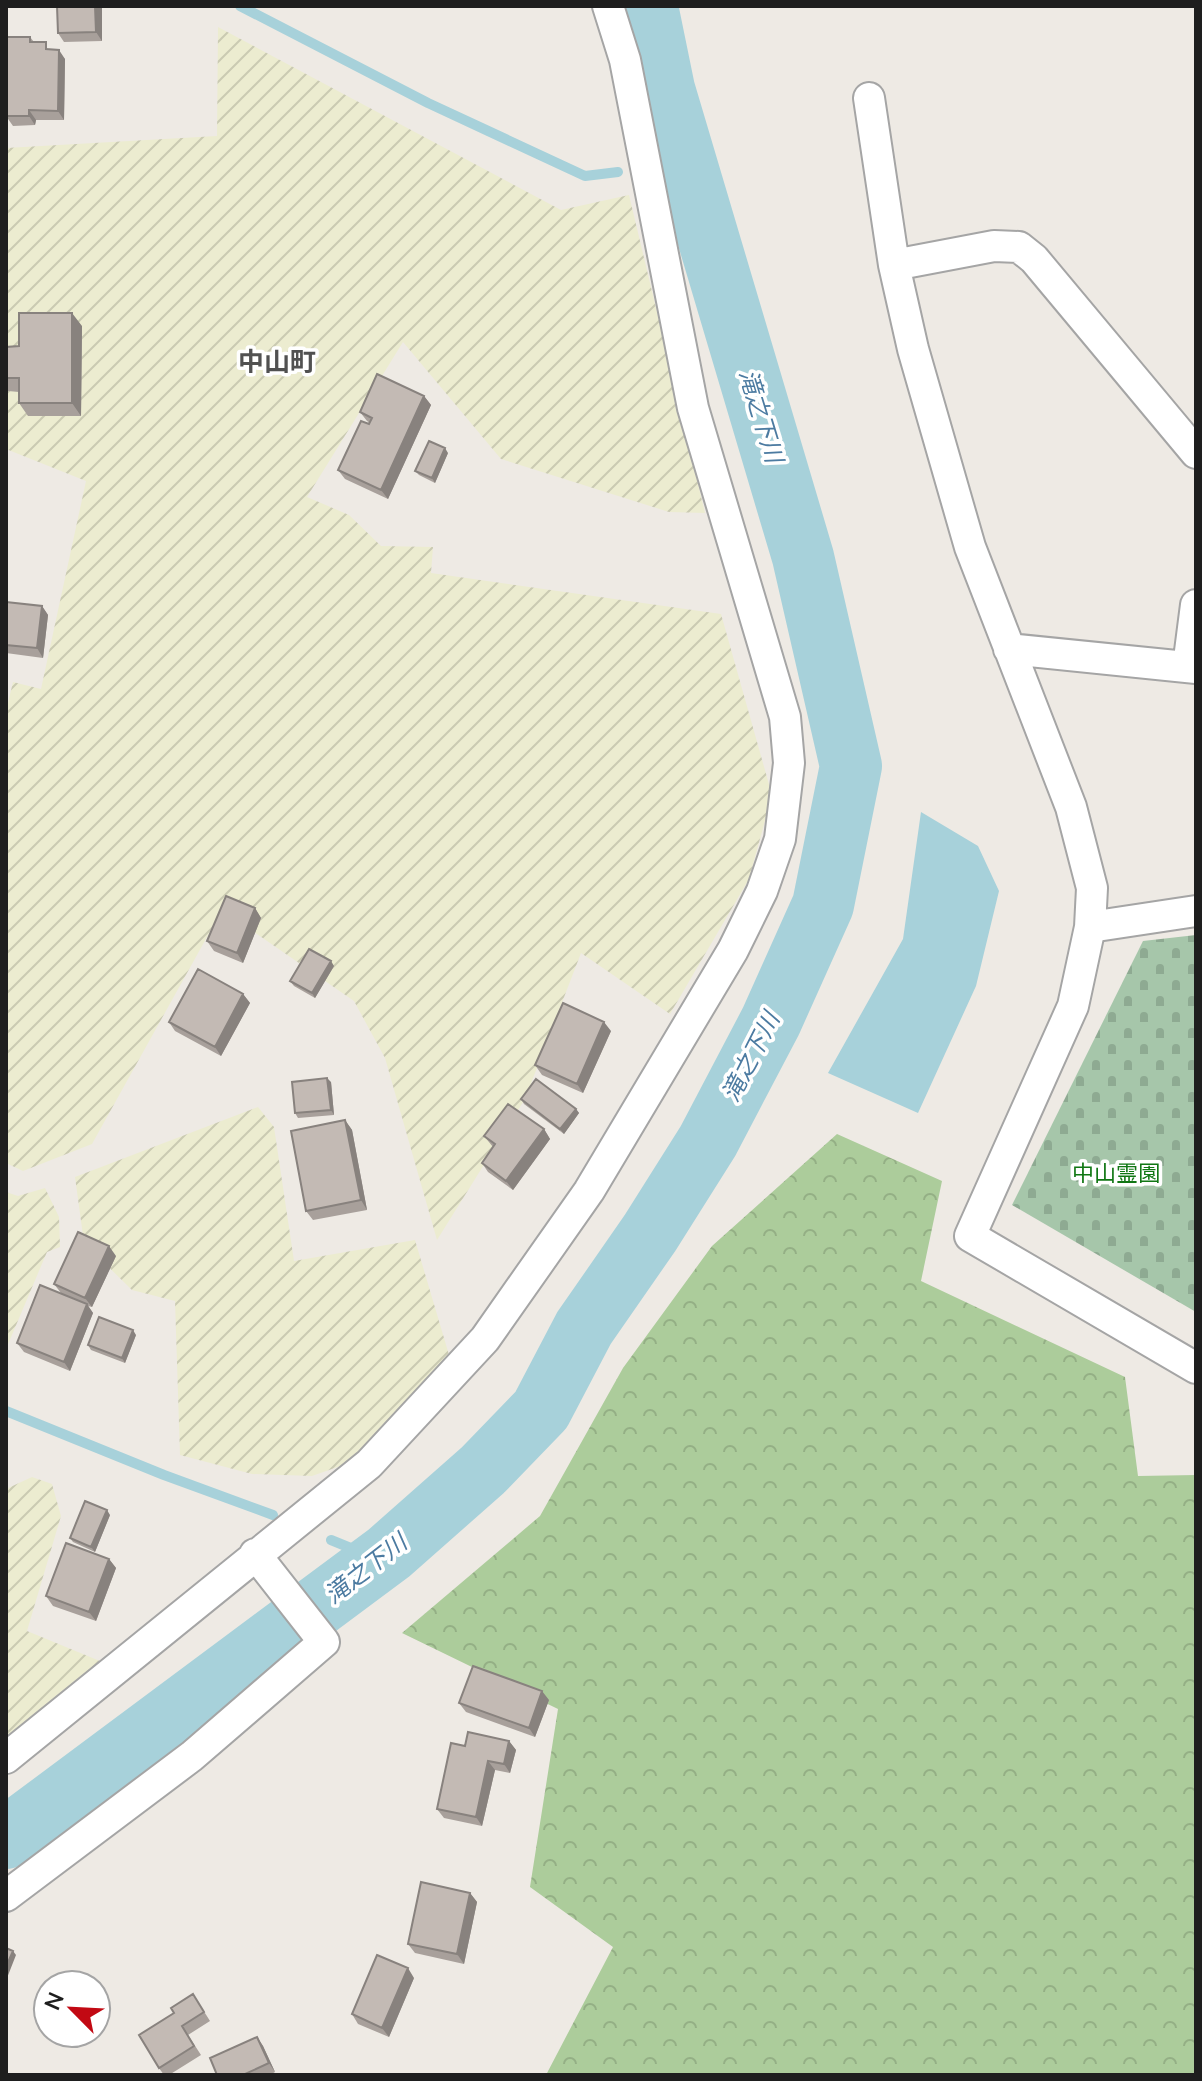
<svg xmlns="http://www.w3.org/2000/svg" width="1202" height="2081" font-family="'Nunito Sans','Noto Sans JP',sans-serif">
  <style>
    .farmland { fill: url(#farmland-furrows) }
    .forest { fill: url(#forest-crowns) }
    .cemetery { fill: url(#cemetery-stones) }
    .water { fill: #a7d1da }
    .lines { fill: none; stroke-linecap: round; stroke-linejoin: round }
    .stream { stroke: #a7d1da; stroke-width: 10 }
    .river { stroke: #a7d1da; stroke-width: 62 }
    .minor-casing { stroke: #a5a5a5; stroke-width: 34 }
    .minor { stroke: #fff; stroke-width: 30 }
    .wall { fill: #a8a09b }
    .shaded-wall { fill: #88827e }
    .building { fill: #c3bab4; stroke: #88827e; stroke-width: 2 }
    .labels { text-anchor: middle; stroke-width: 7; stroke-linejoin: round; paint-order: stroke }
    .park-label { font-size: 22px; fill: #117714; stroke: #fff }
    .water-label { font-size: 24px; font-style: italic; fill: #4c7ba1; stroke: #fff }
    .quarter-label { font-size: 26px; font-weight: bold; fill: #515151; stroke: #fff }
  </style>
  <defs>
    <pattern id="farmland-furrows" width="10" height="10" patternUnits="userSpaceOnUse" patternTransform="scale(2)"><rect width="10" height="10" fill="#ececd0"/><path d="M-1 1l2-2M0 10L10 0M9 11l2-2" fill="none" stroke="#cacab2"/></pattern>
    <pattern id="forest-crowns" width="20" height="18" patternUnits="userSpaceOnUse" patternTransform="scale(2)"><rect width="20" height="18" fill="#accc9b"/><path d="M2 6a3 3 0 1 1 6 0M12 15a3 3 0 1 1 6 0" fill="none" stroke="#94af85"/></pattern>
    <pattern id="cemetery-stones" width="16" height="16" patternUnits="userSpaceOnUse" patternTransform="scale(2)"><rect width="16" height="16" fill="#a6c6aa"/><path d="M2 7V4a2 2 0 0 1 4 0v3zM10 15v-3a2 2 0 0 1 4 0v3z" fill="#8eaa92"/></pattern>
  </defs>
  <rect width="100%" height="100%" fill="#eeeae4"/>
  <!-- farmland -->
  <path class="farmland" d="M218,27L561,210L629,195L705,513L669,512L501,459L403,342L307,497L349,515L381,546L433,547L431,573L721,614L772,795L749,879L670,1014L581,953L525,1099L437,1240L385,1058L354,1001L222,910L92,1144L23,1171L6,1163V711L13,682L41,689L86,481L6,449V148L217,136Z
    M258,1107L274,1127L294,1261L415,1240L452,1365L363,1458L312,1476L252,1474L180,1455L175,1301L132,1290L84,1243L75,1177Z
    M45,1188L59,1217L60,1247L47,1252L6,1349V1192L18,1196Z
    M32,1477L52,1484L61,1516L27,1631L112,1666L6,1750V1489Z"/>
  <!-- forest -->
  <path class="forest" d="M837,1134L942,1181L921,1281L1125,1377L1138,1476L1196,1475V2075H546L613,1947L530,1887L558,1709L402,1633L540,1516L623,1368L712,1246Z"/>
  <!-- cemetery -->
  <path class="cemetery" d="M1196,935V1312L1012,1205L1143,941Z"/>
  <!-- water -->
  <path class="water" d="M921,812L978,846L999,891L976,986L918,1113L828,1073L903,939Z"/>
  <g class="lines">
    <!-- stream -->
    <path class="stream" d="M240,6L428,103L585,176L618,172
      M675,164L686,163
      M6,1411L164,1475L273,1515
      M331,1540L380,1560"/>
    <!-- river -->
    <path class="river" d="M6,1838L389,1553L483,1470L541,1410L584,1328L650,1233L708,1141L771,1021L823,905L851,766L803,557L664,89L647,6"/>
    <!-- minor casing -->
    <g class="minor-casing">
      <path id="minor" d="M869,98L894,265L913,349L970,547L1071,807L1092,888L1090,927L1073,1006L970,1236L1196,1368
        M894,265L994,246L1019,247L1034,259L1196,453
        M1009,649L1196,668
        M1188,667L1196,605
        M1090,927L1196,911
        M6,1758L369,1464L485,1339L589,1191L733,950L762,891L780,839L789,763L785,717L693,408L625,60L608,6
        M6,1896L192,1756L324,1642L255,1554"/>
    </g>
    <!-- minor -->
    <use href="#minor" class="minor"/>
  </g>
  <!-- wall -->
  <path class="wall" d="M57,6H102V41L64,42L58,33Z
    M30,37L34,42L51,50L65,59L64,120H36L35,125L13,126L6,116Z
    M82,326L81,416H28L19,403V392L8,391L6,389V347L19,346Z
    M424,396L431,405L388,499L345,479L338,470L370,423L367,421L360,412Z
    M448,453L435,483L419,475L415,471Z
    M6,602L42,606L48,615L43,658L6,653Z
    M255,908L261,918L243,963L214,951L207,941Z
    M334,966L315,998L294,986L290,981Z
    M243,994L250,1003L221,1056L175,1031L169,1022Z
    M611,1031L583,1093L542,1075L535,1065Z
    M331,1082L334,1115L298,1118L295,1113Z
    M521,1099L576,1109L579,1113L564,1134L524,1104Z
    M345,1120L352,1130L367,1210L313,1220L306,1211Z
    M544,1129L550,1139L513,1190L488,1172L482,1163L493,1147L484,1136Z
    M116,1256L92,1307L88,1306L93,1313L70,1371L24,1352L17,1343L61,1293L54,1284Z
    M136,1335L125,1363L91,1350L88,1345Z
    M110,1515L95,1552L73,1542L70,1538Z
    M109,1559L116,1568L96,1621L53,1606L46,1596Z
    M549,1700L535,1737L466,1712L459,1703Z
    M509,1741L516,1750L510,1773L495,1770L482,1826L444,1818L437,1809L465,1746Z
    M470,1893L477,1902L464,1964L415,1953L408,1944Z
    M414,1978L389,2037L358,2024L352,2014Z
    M193,1994L210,2021L188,2035L201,2055L169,2075H164L159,2068L174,2013Z
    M257,2037L263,2046L275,2072L270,2075H217Z"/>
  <!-- shaded-wall -->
  <path class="shaded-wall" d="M95,6H102V41L96,32Z
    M59,50L65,59L64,120L58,111Z
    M29,110L36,120L35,125L29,116Z
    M72,313L82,326L81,416L72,403Z
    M424,396L431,405L388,499L381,490Z
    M445,448L448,453L435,483L432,478Z
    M42,606L48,615L43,658L37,648Z
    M255,908L261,918L243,963L237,953Z
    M331,961L334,966L315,998L312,993Z
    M243,994L250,1003L221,1056L215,1047Z
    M604,1022L611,1031L583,1093L577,1084Z
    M327,1078L331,1082L334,1115L331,1110Z
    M576,1109L579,1113L564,1134L560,1129Z
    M345,1120L352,1130L367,1210L361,1200Z
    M544,1129L550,1139L513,1190L506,1181Z
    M109,1246L116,1256L92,1307L85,1298Z
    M87,1304L93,1313L70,1371L64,1362Z
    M133,1330L136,1335L125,1363L122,1358Z
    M107,1510L110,1515L95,1552L91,1547Z
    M109,1559L116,1568L96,1621L89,1612Z
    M542,1691L549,1700L535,1737L529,1728Z
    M509,1741L516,1750L510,1773L504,1764Z
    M488,1761L495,1770L482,1826L476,1817Z
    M470,1893L477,1902L464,1964L457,1954Z
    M13,1951L16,1955L7,1978L6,1967Z
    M408,1968L414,1978L389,2037L382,2028Z
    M257,2037L263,2046L275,2072L269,2063Z"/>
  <!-- building -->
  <path class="building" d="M57,6H95L96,32L58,33Z
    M7,37H30V42H46V49L59,50L58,111L29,110V116H6Z
    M19,313H72V403H19V378H6V347L19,346Z
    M377,374L424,396L381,490L338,470L361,421L369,424L372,418L360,412Z
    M429,441L445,448L432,478L415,471Z
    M6,602L42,606L37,648L6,645Z
    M226,896L255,908L237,953L207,941Z
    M309,949L331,961L312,993L290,981Z
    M198,969L243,994L215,1047L169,1022Z
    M563,1003L604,1022L577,1084L535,1065Z
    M327,1078L331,1110L295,1113L292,1082Z
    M536,1079L576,1109L560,1129L521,1099Z
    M508,1104L544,1129L506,1181L482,1163L495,1144L484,1136Z
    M345,1120L361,1200L306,1211L291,1131Z
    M78,1232L109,1246L85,1298L54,1284Z
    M40,1285L87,1304L64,1362L17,1343Z
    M99,1317L133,1330L122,1358L88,1345Z
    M85,1501L107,1510L91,1547L70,1538Z
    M66,1543L109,1559L89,1612L46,1596Z
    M473,1666L542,1691L529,1728L459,1703Z
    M468,1732L509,1741L504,1764L488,1761L476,1817L437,1809L451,1743L465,1746Z
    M421,1882L470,1893L457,1954L408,1944Z
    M6,1948L13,1951L6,1967Z
    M377,1955L408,1968L382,2028L352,2014Z
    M193,1994L204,2012L182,2026L194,2046L159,2068L139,2035L174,2013L171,2008Z
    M257,2037L269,2063L243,2075H217L210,2058Z"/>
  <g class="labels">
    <!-- park labels -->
    <g class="park-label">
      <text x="1116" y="1181">中山霊園</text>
    </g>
    <!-- water labels -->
    <g class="water-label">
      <text transform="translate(761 416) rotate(73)" y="8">滝之下川</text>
      <text transform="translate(751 1057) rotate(-63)" y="8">滝之下川</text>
      <text transform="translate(366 1569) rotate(-38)" y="8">滝之下川</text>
    </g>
    <!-- quarter labels -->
    <g class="quarter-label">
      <text x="277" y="371">中山町</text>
    </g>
  </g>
  <!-- border -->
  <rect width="1202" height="2081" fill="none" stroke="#1e1e1e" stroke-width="16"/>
  <!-- north arrow -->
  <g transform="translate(72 2009) rotate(294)"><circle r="38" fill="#ffffff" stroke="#a5a5a5" stroke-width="2"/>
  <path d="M0-6L14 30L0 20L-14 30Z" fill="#c20913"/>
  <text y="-12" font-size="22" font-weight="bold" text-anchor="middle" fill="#1e1e1e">N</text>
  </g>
</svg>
